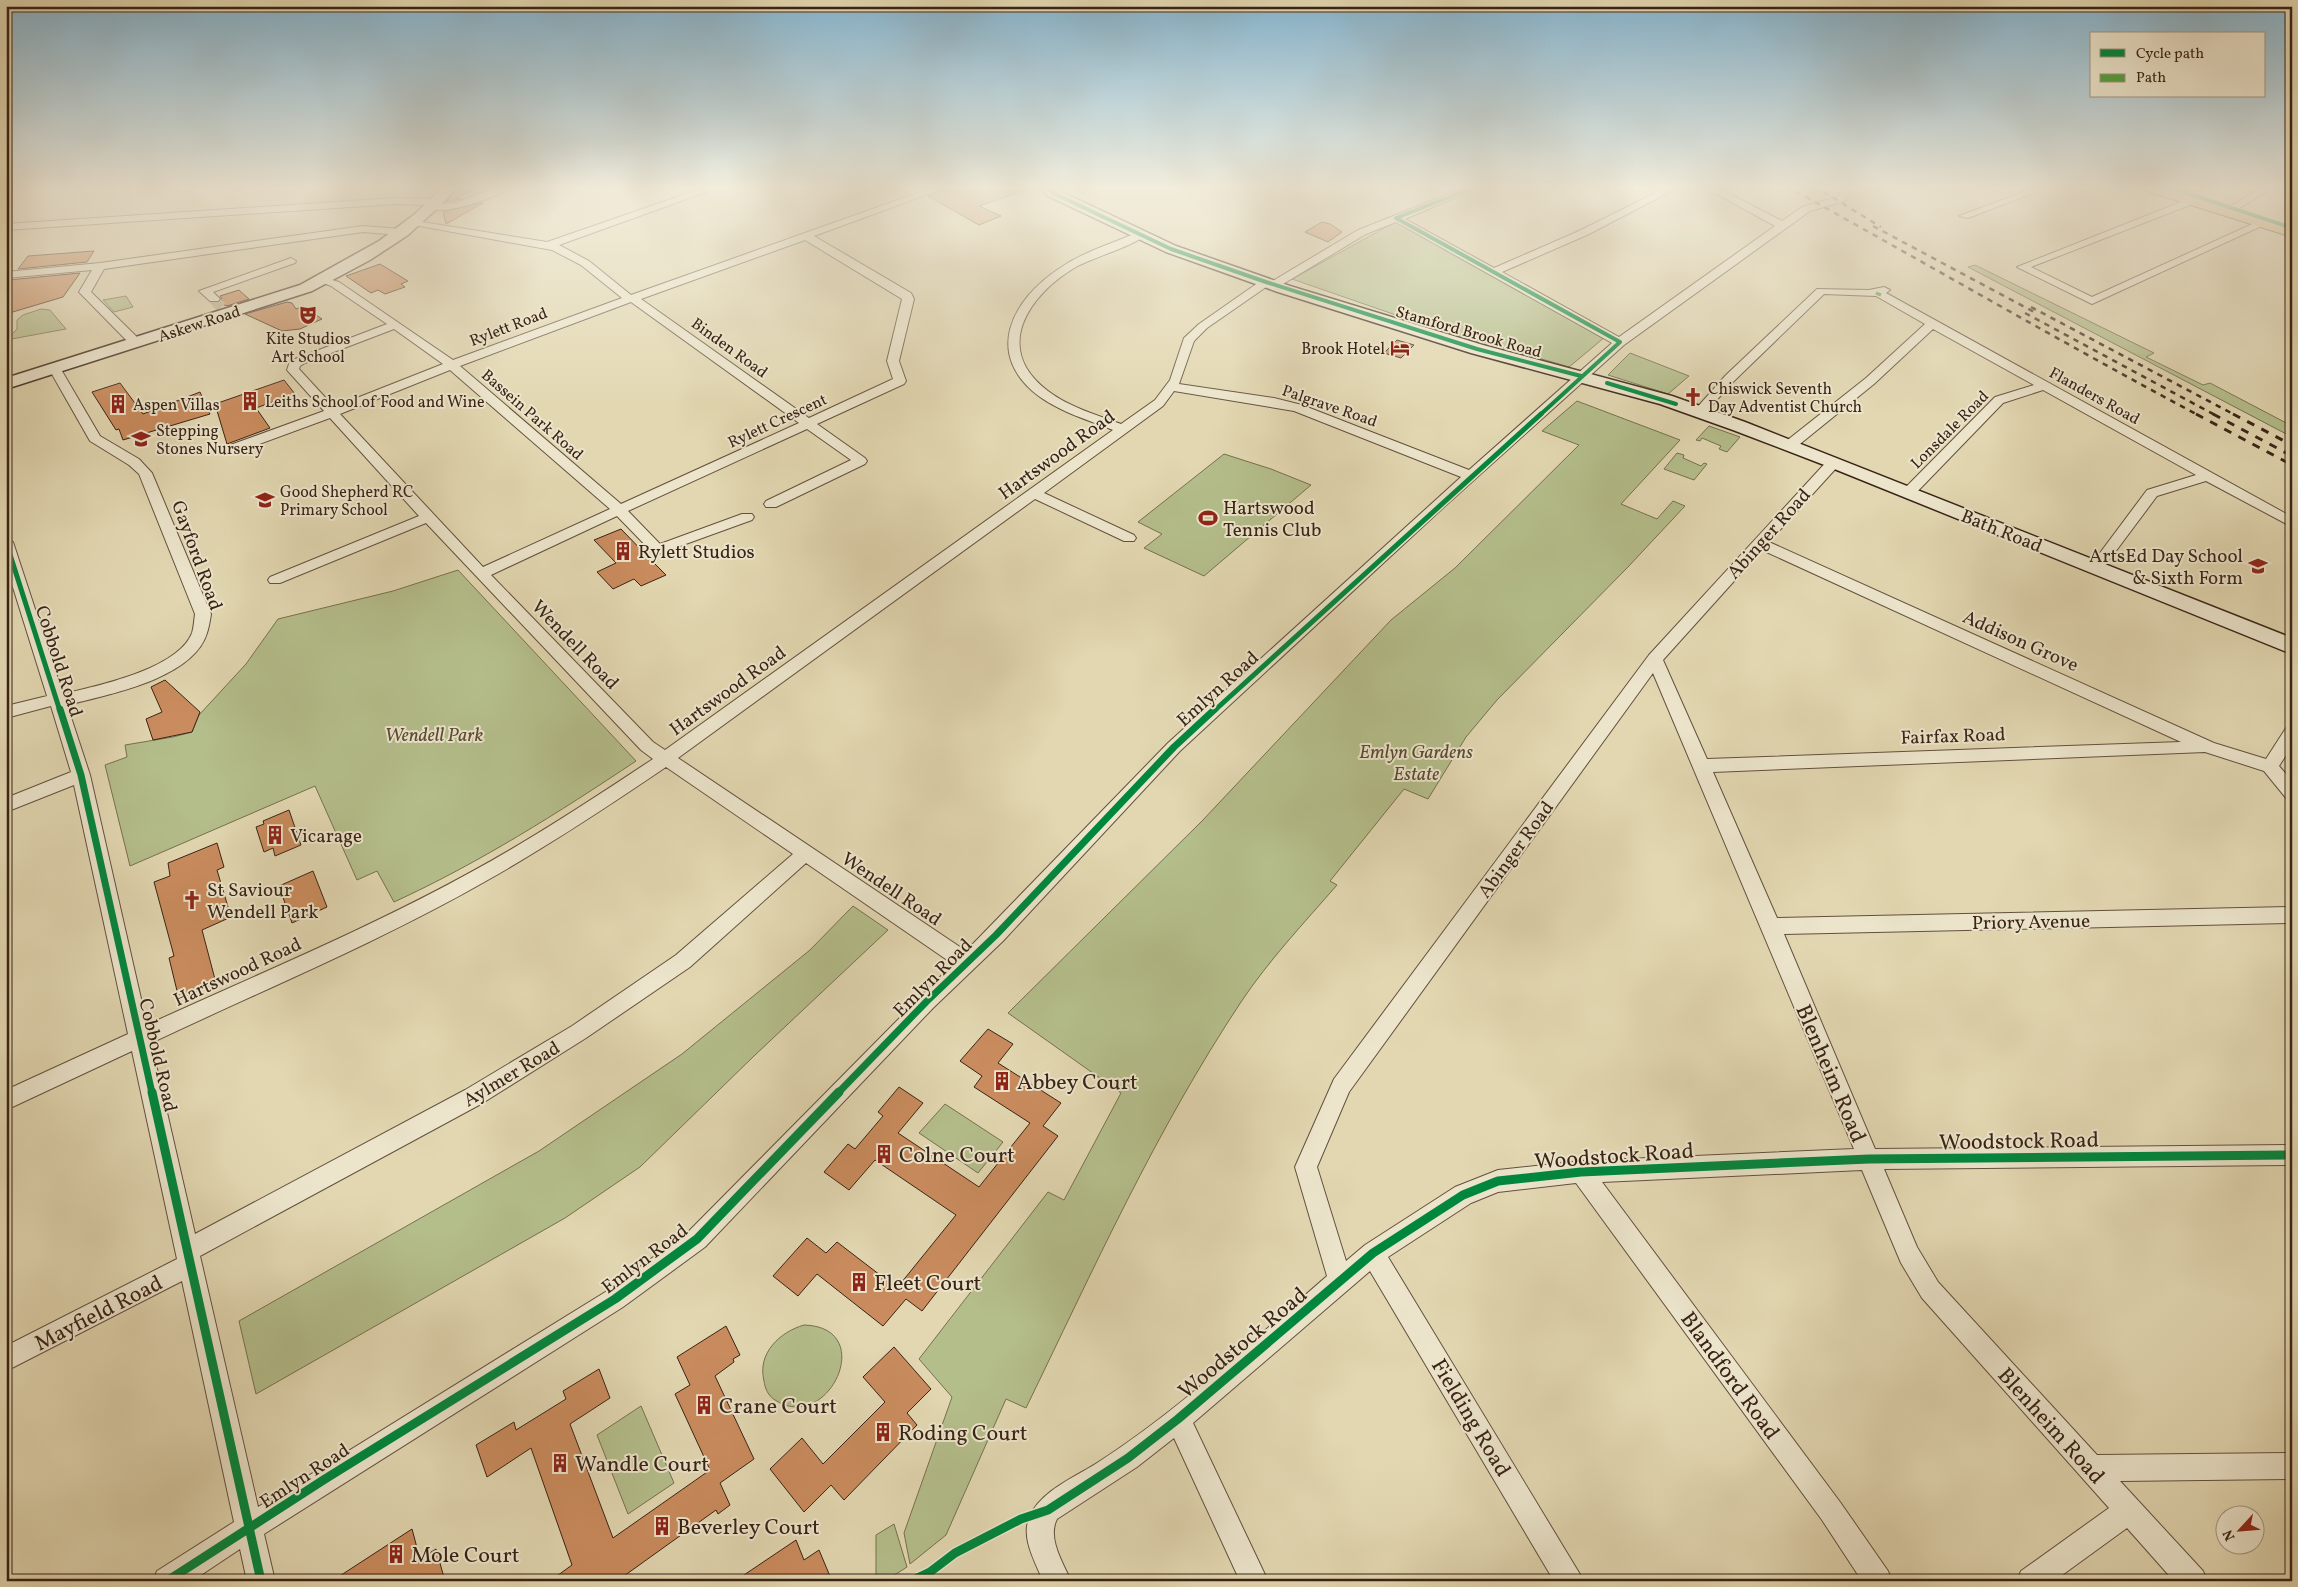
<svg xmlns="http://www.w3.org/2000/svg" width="2298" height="1587" font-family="Vollkorn,serif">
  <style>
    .green { fill: #b4be8b; stroke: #767050 }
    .building { fill: #ca8c5e; stroke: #392316 }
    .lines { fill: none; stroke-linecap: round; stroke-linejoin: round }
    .minor-tunnel { stroke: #c0b392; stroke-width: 11; stroke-dasharray: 11 5.5; stroke-linecap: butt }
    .minor-casing { stroke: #63503d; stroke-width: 2 }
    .secondary-casing { stroke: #392316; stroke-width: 3 }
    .primary-casing { stroke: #392316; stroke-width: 2 }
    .minor { fill: #ece5cc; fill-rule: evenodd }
    .secondary { fill: #ece5cc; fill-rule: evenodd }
    .primary { fill: #e1bc78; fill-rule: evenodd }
    .rail-far1 { stroke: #392316; stroke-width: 2.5; stroke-dasharray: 5.5 5.5; stroke-linecap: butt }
    .rail { stroke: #392316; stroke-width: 3; stroke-dasharray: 8 8; stroke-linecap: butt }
    .quiet { stroke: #53a240; stroke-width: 3; stroke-dasharray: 6 3; stroke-linecap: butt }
    .cycleway-far3-casing { stroke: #ece5cc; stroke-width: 5.5 }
    .cycleway-far2-casing { stroke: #ece5cc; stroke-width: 8 }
    .cycleway-far1-casing { stroke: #ece5cc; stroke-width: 10 }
    .cycleway-casing { stroke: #ece5cc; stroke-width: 12 }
    .cycleway-far3 { stroke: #00873e; stroke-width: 4 }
    .cycleway-far2 { stroke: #00873e; stroke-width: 5 }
    .cycleway-far1 { stroke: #00873e; stroke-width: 7 }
    .cycleway { stroke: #00873e; stroke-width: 9 }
    .labels { text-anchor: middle; stroke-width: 4; stroke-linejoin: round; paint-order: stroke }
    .far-street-label { font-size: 16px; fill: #392316; stroke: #ece5cc }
    .far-poi-label { font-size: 16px; fill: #392316; stroke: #ece5cc; text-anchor: start }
    .street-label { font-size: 19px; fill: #392316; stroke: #ece5cc }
    .poi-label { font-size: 19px; fill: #392316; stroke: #ece5cc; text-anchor: start }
    .park-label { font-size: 19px; font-style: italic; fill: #584a33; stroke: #ece5cc }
    .near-street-label { font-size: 22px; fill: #392316; stroke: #ece5cc }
    .near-poi-label { font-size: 22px; fill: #392316; stroke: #ece5cc; text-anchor: start }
  </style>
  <rect width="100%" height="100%" fill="#e2d7b1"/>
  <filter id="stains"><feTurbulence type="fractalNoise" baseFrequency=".004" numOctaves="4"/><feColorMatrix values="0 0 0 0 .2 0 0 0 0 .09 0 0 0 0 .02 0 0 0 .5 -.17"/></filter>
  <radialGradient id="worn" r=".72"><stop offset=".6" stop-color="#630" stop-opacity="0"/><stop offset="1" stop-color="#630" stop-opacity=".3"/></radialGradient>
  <!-- green -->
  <path class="green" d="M1397,221L1605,337L1569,367L1416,322L1292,279Z
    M1975,265L2154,353L2146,357L2203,385L2210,383L2292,426V437L1968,267Z
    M126,296L133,307L114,312L103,300Z
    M41,309L50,310L66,329L6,340L17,329V320L23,315Z
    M1630,353L1689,376L1668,394L1608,375Z
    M1577,401L1680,440L1621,504L1657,519L1673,501L1685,506L1627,568L1497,700L1466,737L1428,799L1404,789L1330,881L1337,885C1304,923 1269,960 1241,1002C1156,1130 1093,1270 1026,1408L1006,1399L946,1535L910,1564L904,1533L952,1397L919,1359L1048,1192L1064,1200L1121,1093L1008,1013L1202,821L1391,620L1455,568L1579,445L1542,431Z
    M1709,426L1740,437L1727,452L1719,449L1721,446L1702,438L1700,441L1696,440Z
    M1677,453L1684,455L1683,458L1701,466L1704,463L1707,464L1694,480L1664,469Z
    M1224,454L1271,469L1311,485L1204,576L1144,548L1162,534L1138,522Z
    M458,570L636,761C558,813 479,863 394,902L377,871L357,880L315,786L130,866L105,765L127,757L125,745L173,737L192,732L199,715L246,664L278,619L393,591Z
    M853,906L888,930L754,1056L640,1167L565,1218L256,1394L239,1321L539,1151L682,1054L810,950Z
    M945,1104L1003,1142L978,1173L919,1133Z
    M804,1325C879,1327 828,1435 775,1400C768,1396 765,1388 764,1381C757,1353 780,1332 804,1325Z
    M641,1406L674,1483L628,1514L597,1435Z
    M894,1524L907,1567L893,1576L876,1579V1535Z"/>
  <!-- building -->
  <path class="building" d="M460,186H483V187L456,197L461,199L446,202Z
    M952,186H1030L1031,188L979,206L1001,216L979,225L928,196Z
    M481,203H483L446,224L443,212Z
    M1322,222L1330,224L1342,232L1328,242L1305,232Z
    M94,251L87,262L18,269L28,256Z
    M380,264L408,281L401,284L405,287L385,294L378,290L371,293L346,276Z
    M80,273L63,297L6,314V283L9,280Z
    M239,290L249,299L227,306L219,303L222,299L220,296Z
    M287,302L292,303L296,309L303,306L322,319L300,329L282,331L245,314Z
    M1397,340L1414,345L1401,358L1384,353Z
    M284,380L295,394L256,408L270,428L227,444L215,404Z
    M120,383L143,414L200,392L210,414L123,440L119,429L116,430L92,392Z
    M621,529L652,561L666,575L641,586L634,579L613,589L597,572L616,563L594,540Z
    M165,680L200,712L192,732L153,740L146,719L162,712L151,687Z
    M289,810L301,845L275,856L273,848L264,852L256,827L264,824L263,821Z
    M217,843L224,867L217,870L231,917L202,930L216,983L179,999L169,958L174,956L154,882L170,876L168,863Z
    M313,871L327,907L292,923L279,886Z
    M988,1029L1013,1044L998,1063L1061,1103L1043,1126L1058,1136L922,1311L906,1299L883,1326L817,1274L798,1296L773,1276L807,1238L826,1253L837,1242L897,1288L956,1215L875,1160L849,1190L824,1172L848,1144L855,1149L883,1116L878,1112L899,1087L923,1103L898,1133L979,1187L1030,1123L974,1087L982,1076L960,1061Z
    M726,1326L740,1355L733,1359L734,1362L715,1376L754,1459L720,1483L730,1505L718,1514L716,1510L617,1581H550L572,1565L531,1448L487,1477L476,1445L514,1422L516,1430L566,1399L563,1391L599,1369L610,1398L570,1424L613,1538L710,1470L675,1394L690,1385L677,1357Z
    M894,1347L931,1389L907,1413L917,1425L844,1500L831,1485L804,1512L770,1469L802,1438L823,1464L885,1402L863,1377Z
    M412,1529L420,1559L436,1549L445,1581H332Z
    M796,1540L804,1560L819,1550L832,1581H735Z"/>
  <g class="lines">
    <!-- minor-tunnel -->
    <path class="minor-tunnel" d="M214,299L222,308"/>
    <!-- minor casing -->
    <g class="minor-casing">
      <path id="minor" d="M499,186H512C500,197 439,218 426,207L428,205L395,204L6,230V224L395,198L437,199L441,200V204L455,203Z
        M709,186H723L559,245L589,261L631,295L937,186H950L814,236L911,293L914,299L899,361L906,381L904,384L817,424L865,458L867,461L865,464L776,507H766L764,504L766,501L851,460L807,429L628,511L660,544L742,514H752L754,517L752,520L658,554L653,553L617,516L491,575L653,742L665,750L1113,430C1088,420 1061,412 1040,397C983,355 1011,300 1060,268C1083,252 1111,244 1136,233L1140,232L1145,235C1136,245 1092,258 1076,267C1028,295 992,349 1048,391C1069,407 1097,415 1121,424L1155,400L1170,380L1184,338L1199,324L1262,280L1266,279L1271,282L1358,230L1469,186H1482L1405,219L1494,268L1579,231L1669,186H1681L1587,235L1502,272L1619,337L1775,226L1702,186H1714L1782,221L1802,207L1837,197L1845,186H1855L1845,201L1810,211L1624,345L1445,506L1180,751L1003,941L933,1008L705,1247L623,1307L264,1534L275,1581H247L240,1549L192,1581H153L157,1571L234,1522L182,1281L6,1371V1346L177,1259L132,1051L6,1110V1090L128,1034L74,785L6,812V798L71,772L51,706L6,718V706L47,696L6,565V538L13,542L63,694C97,686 178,669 192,633C194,627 194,620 195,614L139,474L129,465L90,441L49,369L51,366H59L100,436L139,459L152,473L211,614C210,620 209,627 207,633C193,679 107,695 67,705L90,775L147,1025C256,975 368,929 473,871C535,837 594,798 653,759L641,750L426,523L280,583H270L268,580L270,577L419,516L330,418L232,454L227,455L220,451L222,448L324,411L287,370L290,361L387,324L331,286L316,280L322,277L339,282L453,360L622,298L581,265L552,250L414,225L409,222L410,220L547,242ZM1396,222L1612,343L1469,470L1302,405L1274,398L1179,384L1194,341L1207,328L1269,285L1274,288L1278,287L1366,234ZM805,240L902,299L887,361L893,379L809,418L641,299ZM631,302L799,423L621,504L460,366ZM394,329L443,364L334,407L299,369L300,366L305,363ZM450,370L610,509L483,567L340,414ZM1174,391L1294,411L1461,477L1168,743L966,951L678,758L1035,499L1124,541H1134L1136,538L1134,535L1044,493L1163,406ZM666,767L793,854L676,955L572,1026L465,1090L195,1234L151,1043C263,990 379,942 486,881C548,846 607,807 666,767ZM806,863L953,964L689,1231L607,1291L258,1507L200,1256L481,1104L586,1038L690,967Z
        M2039,186H2052L1968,218L1959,216Z
        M2264,186H2275L2230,214L2221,212Z
        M2191,198L2195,199V203L2031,267L2092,297L2259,221L2263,220L2268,223L2092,304L2017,267Z
        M363,226L401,229L406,232L401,235L363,232L104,269L91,292L140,340L142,343L136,347L132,346L79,292L92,270L6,278V272L100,263Z
        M291,258L296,261L295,263L213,292L220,299L218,301H210L199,291Z
        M1884,287L1890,290L1886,293L2292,517V527L2206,481L2157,496L2101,571H2091L2089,568L2091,565L2147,490L2196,475L2043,390L2003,403L1914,495H1904L1902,492L1904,489L1995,397L2034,385L1933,329L1874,384L1795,448H1785L1783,445L1785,442L1866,378L1925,324L1876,296L1824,294L1734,381L1703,415L1699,416L1693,412L1726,375L1817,289L1869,290Z
        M1834,458L1841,462L1839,465L1769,542L2214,743L2266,759L2286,728L2292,726V746L2279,766L2292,781V799L2286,798L2264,771L2205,752L1713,772L1777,918L2292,907V923L1784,934L1875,1149L2292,1145V1165L1884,1169L1917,1247L1938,1282L2097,1455L2292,1453V1479L2120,1481L2203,1571L2207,1581H2174L2127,1528L2054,1581H2017L2021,1571L2109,1508L1922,1298L1901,1263L1862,1170L1602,1182L1840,1502L1888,1571L1892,1581H1862L1822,1520L1576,1183L1498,1192L1471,1203L1388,1257L1584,1581H1554L1370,1271L1193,1423L1268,1581H1240L1174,1438L1137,1467L1057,1519C1047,1538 1063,1563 1071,1581H1043C1035,1561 1020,1537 1030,1516C1041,1491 1075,1477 1097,1463C1180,1410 1253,1340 1327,1276L1295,1167L1334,1079L1649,655L1829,459ZM1762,550L2181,742L1707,759L1663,660ZM1653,673L1854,1149L1581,1161L1498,1170L1455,1187L1365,1245L1346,1261L1317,1167L1349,1092Z"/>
    </g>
    <!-- secondary casing -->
    <g class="secondary-casing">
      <path id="secondary" d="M444,186H458L441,205L408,235L370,260L312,291L6,389V378L300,285L379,241L415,214Z
        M1040,186H1054L1058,190L1176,246L1290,286L1483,345L1672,396L1745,422L2292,638V654L1827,466L1733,430L1660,404L1471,353L1278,292L1166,252L1048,196Z"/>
    </g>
    <!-- primary casing -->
    <g class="primary-casing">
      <path id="primary" d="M2137,186H2160L2292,227V237L2140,189Z"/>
    </g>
    <!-- minor -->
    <use href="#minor" class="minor"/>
    <!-- secondary -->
    <use href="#secondary" class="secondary"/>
    <!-- primary -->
    <use href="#primary" class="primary"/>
    <!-- rail-far1 -->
    <path class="rail-far1" d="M1786,186C1924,262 2059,341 2198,415
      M1814,186L1881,227
      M1873,226L2036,313
      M2031,307L2235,415
      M2025,313L2215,415"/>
    <!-- rail -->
    <path class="rail" d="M2196,414L2292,465
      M2213,414L2292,456
      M2233,414L2292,445"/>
    <!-- quiet -->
    <path class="quiet" d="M1876,293L1881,295"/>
    <!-- cycleway-far3 casing -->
    <g class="cycleway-far3-casing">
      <path id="cycleway-far3" d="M1047,186L1053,193L1171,249L1266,282L1477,349L1581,376
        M2165,186L2292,228
        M1396,218L1477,186
        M1396,218L1620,342L1540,415
        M1607,383L1676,404"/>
    </g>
    <!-- cycleway-far2 casing -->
    <g class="cycleway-far2-casing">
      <path id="cycleway-far2" d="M6,542L60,711
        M1214,711L1541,414"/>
    </g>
    <!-- cycleway-far1 casing -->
    <g class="cycleway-far1-casing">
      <path id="cycleway-far1" d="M60,709L81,775L152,1093
        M838,1093L926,1002L996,935L1174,747L1215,709"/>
    </g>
    <!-- cycleway casing -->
    <g class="cycleway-casing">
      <path id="cycleway" d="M152,1092L261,1581
        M167,1581L325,1479L615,1299L697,1239L839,1092
        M911,1581L930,1572L955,1553L1021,1519L1048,1510L1128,1458L1178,1419L1373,1253L1463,1195L1498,1181L1581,1172L1869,1159L2292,1155"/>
    </g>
    <!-- cycleway-far3 -->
    <use href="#cycleway-far3" class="cycleway-far3"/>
    <!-- cycleway-far2 -->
    <use href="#cycleway-far2" class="cycleway-far2"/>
    <!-- cycleway-far1 -->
    <use href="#cycleway-far1" class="cycleway-far1"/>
    <!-- cycleway -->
    <use href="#cycleway" class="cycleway"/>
  </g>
  <!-- sky -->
  <linearGradient id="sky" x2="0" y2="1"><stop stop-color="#87b6d0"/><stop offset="0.46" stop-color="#f2eddc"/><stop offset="1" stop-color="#f2eddc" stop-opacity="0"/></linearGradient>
  <rect width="2298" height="408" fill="url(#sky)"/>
  <!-- icons -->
  <defs>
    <g id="theatre-bare" transform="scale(1.5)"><path d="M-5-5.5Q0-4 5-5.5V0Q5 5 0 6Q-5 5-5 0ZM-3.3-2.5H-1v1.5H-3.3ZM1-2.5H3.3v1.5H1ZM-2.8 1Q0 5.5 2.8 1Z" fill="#8f2418" stroke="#ece5cc" stroke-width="2.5" paint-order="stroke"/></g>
    <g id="hotel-bare" transform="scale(1.5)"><path d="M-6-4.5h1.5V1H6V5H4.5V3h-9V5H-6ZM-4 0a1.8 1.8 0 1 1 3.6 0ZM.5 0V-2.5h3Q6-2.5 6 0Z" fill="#8f2418" stroke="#ece5cc" stroke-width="2.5" paint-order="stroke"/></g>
    <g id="church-bare" transform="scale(1.5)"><path d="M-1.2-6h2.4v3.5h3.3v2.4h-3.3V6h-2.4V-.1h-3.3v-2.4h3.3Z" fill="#8f2418" stroke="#ece5cc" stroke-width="2.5" paint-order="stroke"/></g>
    <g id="building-bare" transform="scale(1.5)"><path d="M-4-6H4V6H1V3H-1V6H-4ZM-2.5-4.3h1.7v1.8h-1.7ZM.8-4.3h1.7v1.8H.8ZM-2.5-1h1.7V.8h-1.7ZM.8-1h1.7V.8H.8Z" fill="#8f2418" stroke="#ece5cc" stroke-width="2.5" paint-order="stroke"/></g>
    <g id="school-bare" transform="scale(1.5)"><path d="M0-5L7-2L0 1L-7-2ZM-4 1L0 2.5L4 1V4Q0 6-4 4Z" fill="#8f2418" stroke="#ece5cc" stroke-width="2.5" paint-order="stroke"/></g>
    <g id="stadium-bare" transform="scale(1.5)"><path d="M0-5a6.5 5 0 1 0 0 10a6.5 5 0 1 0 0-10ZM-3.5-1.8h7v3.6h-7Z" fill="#8f2418" stroke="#ece5cc" stroke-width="2.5" paint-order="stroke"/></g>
  </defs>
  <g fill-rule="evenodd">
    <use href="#theatre-bare" x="308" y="315"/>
    <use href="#hotel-bare" x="1400" y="348"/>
    <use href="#church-bare" x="1693" y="397"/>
    <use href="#building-bare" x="250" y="401"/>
    <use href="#building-bare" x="118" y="404"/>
    <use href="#school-bare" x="141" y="439"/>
    <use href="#school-bare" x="265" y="500"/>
    <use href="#stadium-bare" x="1208" y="518"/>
    <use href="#building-bare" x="623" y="551"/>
    <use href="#school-bare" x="2258" y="566"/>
    <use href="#building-bare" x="275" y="835"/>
    <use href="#church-bare" x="192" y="900"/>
    <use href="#building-bare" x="1002" y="1081"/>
    <use href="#building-bare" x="884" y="1154"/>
    <use href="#building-bare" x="859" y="1282"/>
    <use href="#building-bare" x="704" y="1405"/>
    <use href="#building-bare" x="883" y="1432"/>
    <use href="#building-bare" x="560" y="1463"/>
    <use href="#building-bare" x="662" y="1526"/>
    <use href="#building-bare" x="396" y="1554"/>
  </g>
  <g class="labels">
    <!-- far-street labels -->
    <g class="far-street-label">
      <text transform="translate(199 323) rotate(-18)" y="6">Askew Road</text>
      <text transform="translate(508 326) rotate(-21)" y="6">Rylett Road</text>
      <text transform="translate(1469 331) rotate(16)" y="6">Stamford Brook Road</text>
      <text transform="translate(730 347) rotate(36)" y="6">Binden Road</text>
      <text transform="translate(2095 395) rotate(29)" y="6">Flanders Road</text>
      <text transform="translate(1330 405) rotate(19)" y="6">Palgrave Road</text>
      <text transform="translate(533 414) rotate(41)" y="6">Bassein Park Road</text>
      <text transform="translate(777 420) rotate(-25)" y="6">Rylett Crescent</text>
      <text transform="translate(1949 429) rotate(-45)" y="6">Lonsdale Road</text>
    </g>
    <!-- far-poi labels -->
    <g class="far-poi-label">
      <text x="308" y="344" text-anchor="middle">Kite Studios<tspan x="308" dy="18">Art School</tspan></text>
      <text x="1385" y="354" text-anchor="end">Brook Hotel</text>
      <text x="1708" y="394">Chiswick Seventh<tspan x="1708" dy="18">Day Adventist Church</tspan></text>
      <text x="265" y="407">Leiths School of Food and Wine</text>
      <text x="133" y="410">Aspen Villas</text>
      <text x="156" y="436">Stepping<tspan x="156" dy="18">Stones Nursery</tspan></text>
      <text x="280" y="497">Good Shepherd RC<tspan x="280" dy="18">Primary School</tspan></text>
    </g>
    <!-- street labels -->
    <g class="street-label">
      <text transform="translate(1056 454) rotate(-36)" y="7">Hartswood Road</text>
      <text transform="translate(2002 530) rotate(22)" y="7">Bath Road</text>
      <text transform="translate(1768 533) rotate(-48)" y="7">Abinger Road</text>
      <text transform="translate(198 555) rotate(70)" y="7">Gayford Road</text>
      <text transform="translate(2021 640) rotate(24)" y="7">Addison Grove</text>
      <text transform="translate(576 644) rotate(46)" y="7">Wendell Road</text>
      <text transform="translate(60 661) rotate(72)" y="7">Cobbold Road</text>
      <text transform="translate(1217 688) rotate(-42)" y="7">Emlyn Road</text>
      <text transform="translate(727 690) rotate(-36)" y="7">Hartswood Road</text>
      <text transform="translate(1953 735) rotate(-2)" y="7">Fairfax Road</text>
      <text transform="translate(1515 849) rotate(-54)" y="7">Abinger Road</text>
      <text transform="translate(892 888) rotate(34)" y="7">Wendell Road</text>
      <text transform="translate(2031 921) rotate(-1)" y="7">Priory Avenue</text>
      <text transform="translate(237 971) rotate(-25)" y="7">Hartswood Road</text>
      <text transform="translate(932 977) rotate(-45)" y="7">Emlyn Road</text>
      <text transform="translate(159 1055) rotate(77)" y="7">Cobbold Road</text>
      <text transform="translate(511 1073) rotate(-31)" y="7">Aylmer Road</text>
      <text transform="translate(644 1258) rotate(-37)" y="7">Emlyn Road</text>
      <text transform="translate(304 1475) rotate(-33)" y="7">Emlyn Road</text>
    </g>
    <!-- poi labels -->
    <g class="poi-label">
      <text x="1223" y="514">Hartswood<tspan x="1223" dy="22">Tennis Club</tspan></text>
      <text x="638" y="558">Rylett Studios</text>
      <text x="2243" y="562" text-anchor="end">ArtsEd Day School<tspan x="2243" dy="22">&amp; Sixth Form</tspan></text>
      <text x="290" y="842">Vicarage</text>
      <text x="207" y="896">St Saviour<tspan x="207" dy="22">Wendell Park</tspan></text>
    </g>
    <!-- park labels -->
    <g class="park-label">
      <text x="434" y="741">Wendell Park</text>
      <text x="1416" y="758">Emlyn Gardens<tspan x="1416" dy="22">Estate</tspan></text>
    </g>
    <!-- near-street labels -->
    <g class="near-street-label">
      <text transform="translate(1832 1073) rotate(67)" y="8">Blenheim Road</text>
      <text transform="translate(2019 1140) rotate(-1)" y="8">Woodstock Road</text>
      <text transform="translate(1614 1155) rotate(-4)" y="8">Woodstock Road</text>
      <text transform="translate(98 1312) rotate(-27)" y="8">Mayfield Road</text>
      <text transform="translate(1242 1342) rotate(-40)" y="8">Woodstock Road</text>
      <text transform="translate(1731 1375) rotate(54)" y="8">Blandford Road</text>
      <text transform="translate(1472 1417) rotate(59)" y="8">Fielding Road</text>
      <text transform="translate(2052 1425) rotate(48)" y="8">Blenheim Road</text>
    </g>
    <!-- near-poi labels -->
    <g class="near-poi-label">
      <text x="1017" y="1089">Abbey Court</text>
      <text x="899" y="1162">Colne Court</text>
      <text x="874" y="1290">Fleet Court</text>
      <text x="719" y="1413">Crane Court</text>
      <text x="898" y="1440">Roding Court</text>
      <text x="575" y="1471">Wandle Court</text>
      <text x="677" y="1534">Beverley Court</text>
      <text x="411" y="1562">Mole Court</text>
    </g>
  </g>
  <!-- margin -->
  <rect width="2298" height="1587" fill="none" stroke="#e2d7b1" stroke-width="25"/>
  <rect x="8" y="8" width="2283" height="1572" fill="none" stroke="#392316" stroke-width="2.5"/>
  <rect x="12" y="12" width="2273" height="1562" fill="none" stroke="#392316"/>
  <!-- legend -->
  <rect x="2090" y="32" width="175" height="65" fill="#ece5cc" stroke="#a49783"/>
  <rect x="2100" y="49" width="25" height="8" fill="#00873e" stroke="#a49783"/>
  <text x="2136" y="58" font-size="15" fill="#392316">Cycle path</text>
  <rect x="2100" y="74" width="25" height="8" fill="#53a240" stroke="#a49783"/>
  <text x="2136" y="82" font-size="15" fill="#392316">Path</text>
  <!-- north arrow -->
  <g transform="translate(2240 1530) rotate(244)"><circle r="24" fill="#ece5cc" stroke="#a49783"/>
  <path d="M0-4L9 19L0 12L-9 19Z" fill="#8f2418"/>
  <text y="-8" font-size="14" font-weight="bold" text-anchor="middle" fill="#392316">N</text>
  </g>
  <rect width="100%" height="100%" filter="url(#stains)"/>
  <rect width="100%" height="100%" fill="url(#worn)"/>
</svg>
